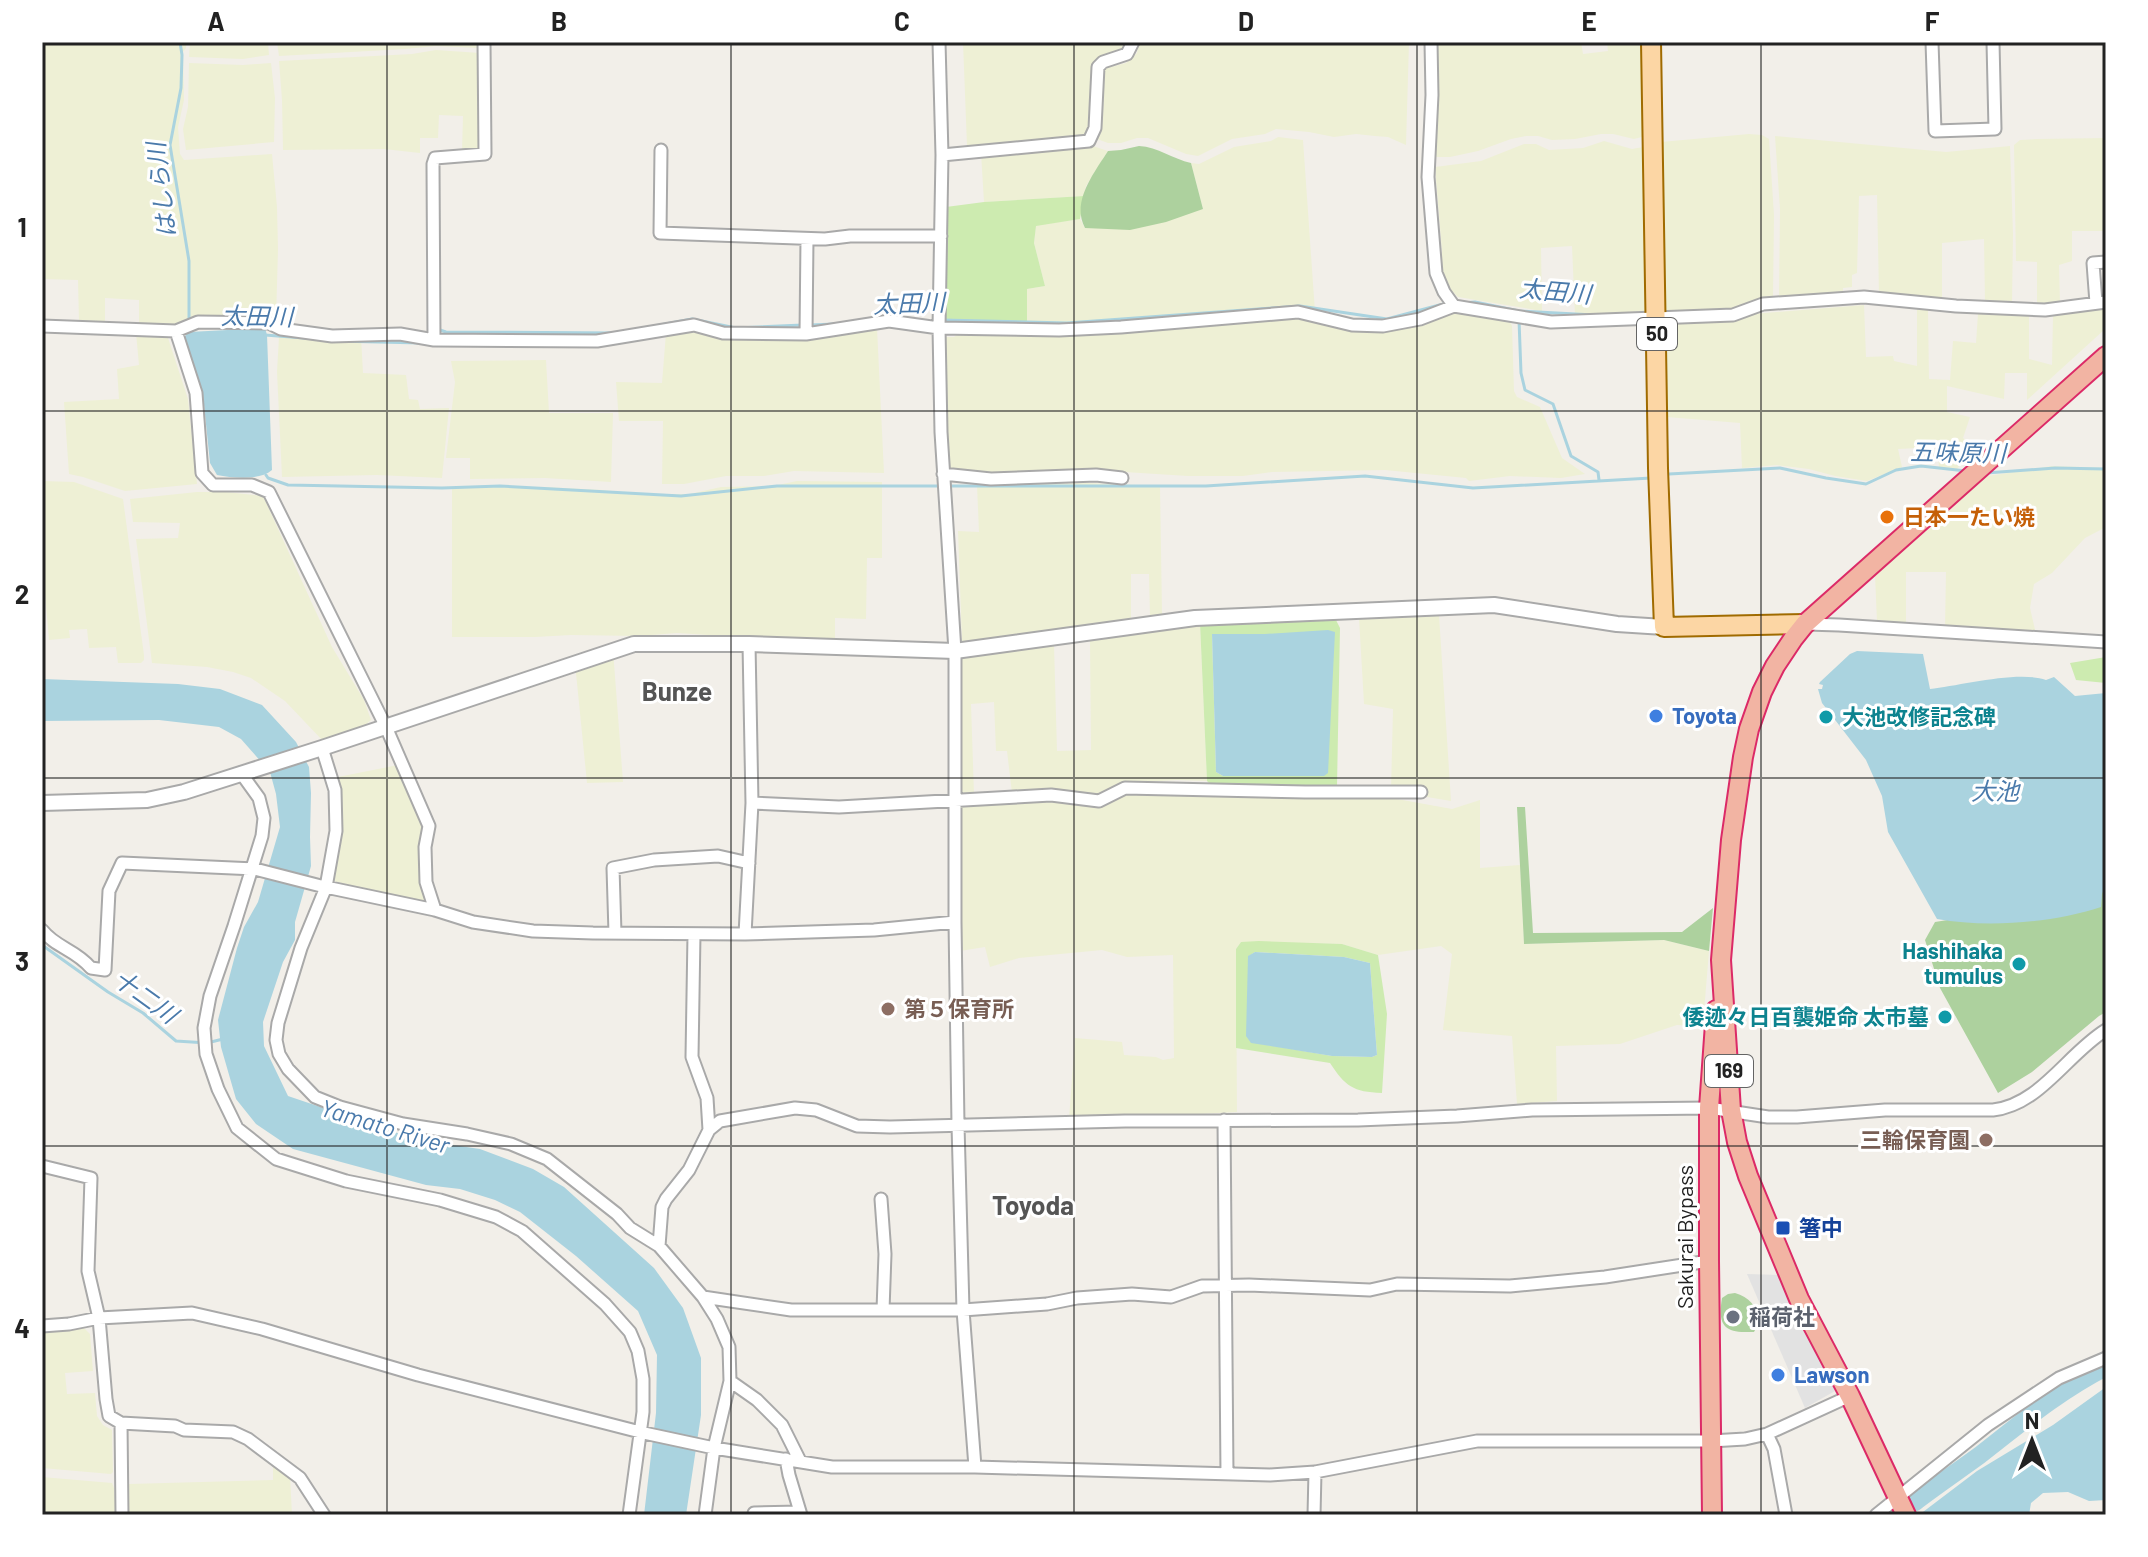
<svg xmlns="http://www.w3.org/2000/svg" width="2148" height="1557" font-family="Barlow,'Noto Sans JP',sans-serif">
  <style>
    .farmland { fill: #eef0d5 }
    .grass { fill: #cdebb0; fill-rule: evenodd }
    .forest { fill: #add19e }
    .parking { fill: #e2e2e2 }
    .water { fill: #aad3df }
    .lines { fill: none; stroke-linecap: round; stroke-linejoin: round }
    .stream { stroke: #aad3df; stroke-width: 3 }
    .river { stroke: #aad3df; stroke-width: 18 }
    .minor-casing { stroke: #a9a9a9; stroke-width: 15 }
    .tertiary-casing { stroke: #a9a9a9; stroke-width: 18 }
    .primary-casing { stroke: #a06b00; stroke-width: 22 }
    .trunk-casing { stroke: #dc2a67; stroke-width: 22 }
    .minor { stroke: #fff; stroke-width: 11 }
    .tertiary { stroke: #fff; stroke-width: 14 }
    .primary { stroke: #fcd6a4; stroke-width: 18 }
    .trunk { stroke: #f2b4a3; stroke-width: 18 }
    .grid { fill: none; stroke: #222; stroke-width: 2; stroke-opacity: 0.55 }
    .food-dot { fill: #e8710a; stroke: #fff; stroke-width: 3 }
    .shop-dot { fill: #3f7fe0; stroke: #fff; stroke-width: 3 }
    .culture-dot { fill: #0f9aa8; stroke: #fff; stroke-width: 3 }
    .education-dot { fill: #8d6e63; stroke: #fff; stroke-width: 3 }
    .transit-dot { fill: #1a4fb4; stroke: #fff; stroke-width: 3 }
    .worship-dot { fill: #6b7280; stroke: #fff; stroke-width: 3 }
    .labels { text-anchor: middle; stroke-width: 6; stroke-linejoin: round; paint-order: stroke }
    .shield { fill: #fff; stroke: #646464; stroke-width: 2 }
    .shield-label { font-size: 20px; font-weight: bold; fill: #222 }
    .food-label { font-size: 22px; font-weight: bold; fill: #c56008; stroke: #fff; text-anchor: start }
    .shop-label { font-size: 22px; font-weight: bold; fill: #366cbe; stroke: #fff; text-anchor: start }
    .culture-label { font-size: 22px; font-weight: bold; fill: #0d838f; stroke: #fff; text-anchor: end }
    .education-label { font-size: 22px; font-weight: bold; fill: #785e54; stroke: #fff; text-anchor: start }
    .transit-label { font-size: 22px; font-weight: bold; fill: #164399; stroke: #fff; text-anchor: start }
    .street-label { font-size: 22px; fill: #222; stroke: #fff }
    .worship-label { font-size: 22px; font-weight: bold; fill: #5b616d; stroke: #fff; text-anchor: start }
    .water-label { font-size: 24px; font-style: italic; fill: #4a7aab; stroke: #fff }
    .quarter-label { font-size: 26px; font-weight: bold; fill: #555; stroke: #fff }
    .neatline { fill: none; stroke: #222; stroke-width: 3 }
    .grid-label { font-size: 26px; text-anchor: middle; font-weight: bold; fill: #222 }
  </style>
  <rect width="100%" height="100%" fill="#f2efe9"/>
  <!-- farmland -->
  <path class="farmland" d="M42,42H186V48L183,52L184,100L178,127L180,154L184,160L272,154L277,207L278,249L276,320L271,318H196L169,326L139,325V300L105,298V323L79,322L78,280L42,279Z
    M190,42H268L269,55L243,59L189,57Z
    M277,42H480V48L436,46L405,49L279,56Z
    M963,42H1127L1126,47L1119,53L1099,58L1092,67L1091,117L1087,134L1078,137L967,146Z
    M1139,42H1409L1406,145L1388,137L1375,136L1356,134L1334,137L1309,132L1276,129L1265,134L1232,139L1198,156L1186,154L1148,138H1137L1121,143H1108L1097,139L1100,135L1103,119L1104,71L1106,68L1126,63L1137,53Z
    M1438,42H1581L1583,54L1608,51L1607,42H1642V137L1634,139L1613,134H1601L1575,139L1552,140L1538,136H1526L1511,139L1478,151L1450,157H1435Z
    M436,50L480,53L479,151H462L463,116L439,115L438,138H420V153L384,149L283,150L282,100L279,61L412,54Z
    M189,63L243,65L271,63L275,98L274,142L186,150L183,129L188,107Z
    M1749,134L1762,135L1769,139L1774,215L1773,298L1769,301L1729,310L1664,311L1661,142Z
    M1775,136L1946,152L2010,146L2013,234L2012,304L1985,303L1984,239L1942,243V301L1879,295L1877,195L1859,196L1857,273L1852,275V287L1843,288V295L1779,298L1780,209Z
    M1278,137L1303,140L1315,312L1111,325L1027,326V289L1045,286L1034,243L1036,225L1080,219L1085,228L1203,209L1191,163L1199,164L1234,147L1271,141Z
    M2106,138V231H2072V261L2059,265L2060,304L2037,306V262L2016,261L2014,145L2020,140L2037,139Z
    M1604,141L1632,149L1643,147L1646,311L1575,315L1572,246L1541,248L1542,311L1458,297L1451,290L1441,269L1440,256L1442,252L1435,167L1481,161L1524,144H1536L1549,150L1583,148Z
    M1087,144L1108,151L1086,186L1084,196L984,202L981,153Z
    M1864,305L1866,357L1893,356L1894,361L1917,366V308L1928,310L1929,379L1950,380L1953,341L1976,343L1978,314L2029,316V359L2052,365L2053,316L2105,308L2104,330L2027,400V373H2005L2004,399L1947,386V412L1970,417L1963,438L1976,447L1957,469H1939L1938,447L1898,449L1902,467L1867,481L1835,476L1809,469L1777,465L1742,468L1740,423L1667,417L1665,321Z
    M1460,311L1508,318L1512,326L1514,391L1517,397L1540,407L1562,458L1585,474L1561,478L1510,476L1469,481L1466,478L1385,470L1272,472L1243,476H1188L1093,470L980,473L951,469L949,465L944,337H954L958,334L1029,336L1113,334L1287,316L1393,329Z
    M877,328L884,473L794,471L764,476H726L684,484H662L663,421H619L616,382L662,383L666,333L691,332L728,338Z
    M136,333L156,335L168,338L188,399L197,484L125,491L83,477L69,474L64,402L119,399L117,369L139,365Z
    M279,337H361L363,373L406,375L409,399L418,400L420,409L449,408L442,478L377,475L282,477L277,372Z
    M546,360L549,413H613L611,482L545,478L470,479V458H446L455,382L451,361Z
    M2052,466L2106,468V527L2085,538L2052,573L2034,584L2030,608L2036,634L1945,627L1946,572H1906V624L1877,622L1875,574L1982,477Z
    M42,481L74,482L123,499L144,655V660L141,663H118L116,647L89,648L87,629L69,630L70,638L49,640L42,560Z
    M797,481L882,482V558H867L866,619L835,618V643L677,633L639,636L571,635L535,637H452V487H544L603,490L634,494H690L721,487L773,486Z
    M1088,483L1160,486L1162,614L1150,616L1149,574H1131V619L962,642L958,531L979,532L977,485Z
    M197,492H226L263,496L332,647L364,700L371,720L364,726L323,741L285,701L251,678L233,672L207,667L152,663L136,539L178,538L180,523L133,522L130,499Z
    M1439,615L1451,801L1391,791L1393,709L1364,704L1359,618L1422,617Z
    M1200,623L1207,781L1177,780L1126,783L1096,795L1012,793L1007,751H996L994,702L971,704L974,794L962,795L959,792V657L1054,645L1057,751L1091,750L1090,640Z
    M613,650L623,782L587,783L575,663Z
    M398,765L425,818L426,836L420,874L425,900L424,902L329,880L333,778Z
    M1127,790L1364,793L1452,809L1480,800V868L1520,865L1524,944L1664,940L1709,951L1703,1024L1695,1026L1677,1025L1620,1044L1556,1046L1557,1101L1517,1104L1512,1036L1443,1030L1452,954L1441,946L1378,955L1342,944L1241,942L1236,949L1237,1112L1106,1119H1069L1075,1038L1122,1042L1124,1055L1156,1057L1163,1060L1174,1058L1173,955L1127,957L1102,950L1019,958L990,967L985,947L960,951L959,807L965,803L992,801L1092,803Z
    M84,1328L90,1334L93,1371L65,1373L67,1394L95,1393L97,1416L103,1425L112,1430L113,1472L111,1474L42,1468V1332Z
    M273,1464L290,1475L292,1515H127V1493L129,1491V1484L273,1480Z
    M42,1477L112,1483L114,1488L116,1515H42Z"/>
  <!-- grass -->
  <path class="grass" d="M1084,196L1080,219L1036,226L1034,243L1045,286L1027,289V326L944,325L946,207L984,202Z
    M1335,618L1340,628L1337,786H1212L1207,781L1200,623H1264ZM1212,634H1265L1324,776H1223L1216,772Z
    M2106,657V683L2076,680L2070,663Z
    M1259,941L1342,944L1378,955L1387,1014L1382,1093C1353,1092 1345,1086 1330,1063L1236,1048V949L1241,942ZM1255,952L1344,957L1370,963L1377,1055L1372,1057L1332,1056L1251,1042L1249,956Z"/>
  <!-- forest -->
  <path class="forest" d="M1139,146C1158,147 1173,159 1191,163L1203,209L1166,222L1130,230L1085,228C1071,202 1094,173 1108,151L1121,150Z
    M1517,807H1525L1533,933L1682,932L1713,908L1709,951L1664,940L1524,944Z
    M2106,880V1012L2099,1016L2032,1072L1998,1093L1940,988L1925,940L1935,922L1966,917Z
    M1735,1293C1754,1298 1764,1316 1754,1332C1726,1333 1717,1328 1722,1298L1728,1294Z"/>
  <!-- parking -->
  <path class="parking" d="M1747,1274L1780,1275L1835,1391L1805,1408Z"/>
  <!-- water -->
  <path class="water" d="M265,328L267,335L272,470C259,481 233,478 217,475L210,463L203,395L184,337L189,332Z
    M1328,630L1335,632L1328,773L1324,776H1223L1216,772L1212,634H1265Z
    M1857,651L1923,654L1930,689C1959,686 2018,670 2046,680L2054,677L2075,696L2106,693V884L2102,894L2101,907C2053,923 1987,928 1937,919L1888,832L1882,796L1866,760L1822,703L1818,689H1822L1823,685L1819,684L1820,682L1850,654Z
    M42,679L178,684L220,689L262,705L296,742L309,767L311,793L310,837L311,866L295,922V940L283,962L263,1022L264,1046L288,1096L418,1140L480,1149L533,1169L564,1187L654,1268L683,1308L701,1358V1415L686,1515H644L656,1413L657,1355L638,1311L576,1256L520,1212L495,1200L460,1189L426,1185L293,1149L256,1124L236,1099L221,1047L218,1020L237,948L244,927L258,902L280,827L276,794L270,772L241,739L219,727L159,720L42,721Z
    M1255,952L1344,957L1370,963L1377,1055L1372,1057L1332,1056L1251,1043L1246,1036L1248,956Z
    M2106,1387V1500L2089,1501L2068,1492L2043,1493L2031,1503L2029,1515H1919L1977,1471L2053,1425Z"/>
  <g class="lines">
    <!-- stream -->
    <path class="stream" d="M180,42L182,55L181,88L170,145L189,261V323
      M1462,303L1475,302L1519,311L1594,315
      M942,320L1067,323L1300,306L1387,319L1447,303
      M1519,320L1521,373L1525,390L1553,404L1571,456L1598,472L1599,480
      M810,325L835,324
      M644,328L692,319L736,328L803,325
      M437,329L446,332L617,333
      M265,335L317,339
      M336,341L421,343
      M1986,473L2055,468L2106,469
      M1669,474L1780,468L1826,478L1866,484L1896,470L1921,466L1966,471
      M266,475L268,478L288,485L442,488L500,486L681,496L777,486H1206L1365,476L1473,488L1651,478
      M42,945L108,992L143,1013L176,1041L207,1043L223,1039"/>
    <!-- river -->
    <path class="river" d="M1915,1502C1936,1486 1958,1471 1980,1455C2021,1423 2059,1391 2106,1367"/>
    <!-- minor casing -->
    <g class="minor-casing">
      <path id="minor" d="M939,42L942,155L939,328L941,432L955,651V922L958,1125L963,1310L975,1467
        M1431,42L1432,95L1428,177L1436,273L1444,292L1454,306
        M1932,42L1935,131L1995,129L1993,42
        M661,150L660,233L825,239L850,236H941
        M942,155L1089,141L1095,128L1098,67L1103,62L1127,54L1133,42
        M2096,303L2093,263L2106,262
        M42,326L176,331L198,322L269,323L281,329L332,336L400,334L434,340L597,341L694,325L723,333L806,334L889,321L939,328L1059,330L1121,327L1298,312L1352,325L1383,326L1420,319L1454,306L1551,322L1733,315L1763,304L1864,297L1956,306L2045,310L2106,302
        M176,331L196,393L202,473L213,485H252L269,492L386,727L429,826L425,847L426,882L435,910
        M806,334L807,239
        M434,340L433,164L435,158L485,154L484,42
        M943,474L991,479L1096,475L1122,478
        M1806,624L1839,625L2106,642
        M322,748L335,790L336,831L326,887L301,948L278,1023L276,1040L279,1054L288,1069L315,1097L340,1107L403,1124L467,1134L511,1144L547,1159L617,1214L630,1228L659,1246L703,1297L717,1319L729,1347L730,1381L757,1400L782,1425L800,1461
        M241,773L259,798L264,818L262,836L234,926L210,996L204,1028L206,1054L218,1089L237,1128L276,1159L346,1181L440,1200L496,1217L522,1231L605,1304L630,1332L638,1351L643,1379V1412L629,1515
        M752,803L839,807L1051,795L1099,801L1125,788L1305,792H1421
        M42,930C56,948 75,949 91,968L105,970L109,891L122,863L255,869L321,886L435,910L473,922L533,931L593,933L745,934L874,930L955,922
        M615,933L613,868L654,860L718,856L749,863
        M694,934L692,1057L707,1098L709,1130
        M745,934L752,803L749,644
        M1224,1120L1227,1474
        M42,1166L91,1178L88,1271L99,1318L106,1399L109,1416L121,1423L175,1426L184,1430L233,1432L248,1439L300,1478L324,1515
        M881,1199L885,1254L883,1310
        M659,1246L662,1207L666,1199L689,1170L709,1130L720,1121L795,1108L816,1110L857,1126L890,1127L1125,1121L1358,1120L1457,1116L1532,1110L1709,1108L1768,1117H1797L1885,1110H1993C2040,1105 2068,1053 2106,1030
        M703,1297L791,1310H963L1047,1304L1077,1298L1132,1294L1171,1297L1202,1286L1249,1285L1370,1290L1397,1284L1510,1286L1605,1277L1709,1261
        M42,1326L69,1324L99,1318L192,1313L262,1329L418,1375L644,1433L714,1448L832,1467H975L1270,1475L1315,1472L1477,1441H1711L1745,1439L1767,1434L1850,1396
        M121,1423L122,1515
        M1767,1434L1774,1449L1786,1515
        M786,1459L789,1475L801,1515
        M705,1515L714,1448L730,1381
        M754,1515V1513L800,1512
        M1314,1515L1315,1472
        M1876,1515L1988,1425L2059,1378L2106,1358"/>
    </g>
    <!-- tertiary casing -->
    <g class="tertiary-casing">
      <path id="tertiary" d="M42,803L147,800L184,792L322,748L634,644H749L955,651L1195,618L1494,605L1617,624L1664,627"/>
    </g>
    <!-- primary casing -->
    <g class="primary-casing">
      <path id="primary" d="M1651,42L1658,468L1664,627L1805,624"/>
    </g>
    <!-- trunk casing -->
    <g class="trunk-casing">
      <path id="trunk" d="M1712,1515L1709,1261V1108L1716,1010
        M1906,1515L1850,1396L1799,1299L1748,1176L1737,1142L1731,1110L1721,960L1731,840L1743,757L1749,729L1762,692L1775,666L1793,639L1805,624L2106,356"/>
    </g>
    <!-- minor -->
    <use href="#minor" class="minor"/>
    <!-- tertiary -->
    <use href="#tertiary" class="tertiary"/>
    <!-- primary -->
    <use href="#primary" class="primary"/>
    <!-- trunk -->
    <use href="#trunk" class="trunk"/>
  </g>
  <!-- grid -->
  <path class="grid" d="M387,42V1515M731,42V1515M1074,42V1515M1417,42V1515M1761,42V1515M42,411H2106M42,778H2106M42,1146H2106"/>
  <!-- markers -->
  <circle class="food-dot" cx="1887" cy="517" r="8"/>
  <g class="shop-dot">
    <circle cx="1656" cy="716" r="8"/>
    <circle cx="1778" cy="1375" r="8"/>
  </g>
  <g class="culture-dot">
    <circle cx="1826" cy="717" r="8"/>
    <circle cx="2019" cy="964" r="8"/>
    <circle cx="1945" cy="1017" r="8"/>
  </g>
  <g class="education-dot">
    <circle cx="888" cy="1009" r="8"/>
    <circle cx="1986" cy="1140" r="8"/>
  </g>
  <rect class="transit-dot" x="1775" y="1220" width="16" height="16" rx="4"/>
  <circle class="worship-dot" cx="1733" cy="1317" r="8"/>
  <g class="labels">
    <!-- shield labels -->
    <g class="shield">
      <rect x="1637" y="318" width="40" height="32" rx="6"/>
      <rect x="1705" y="1055" width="48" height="32" rx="6"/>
    </g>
    <g class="shield-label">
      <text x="1657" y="341">50</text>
      <text x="1729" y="1078">169</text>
    </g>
    <!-- food labels -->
    <g class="food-label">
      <text x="1903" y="525">日本一たい焼</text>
    </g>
    <!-- shop labels -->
    <g class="shop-label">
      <text x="1672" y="724">Toyota</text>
      <text x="1794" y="1383">Lawson</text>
    </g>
    <!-- culture labels -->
    <g class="culture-label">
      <text x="1842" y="725" text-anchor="start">大池改修記念碑</text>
      <text x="2003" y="959">Hashihaka<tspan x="2003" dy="25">tumulus</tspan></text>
      <text x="1929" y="1025">倭迹々日百襲姫命 太市墓</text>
    </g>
    <!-- education labels -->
    <g class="education-label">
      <text x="904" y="1017">第５保育所</text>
      <text x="1970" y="1148" text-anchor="end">三輪保育園</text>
    </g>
    <!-- transit labels -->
    <g class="transit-label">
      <text x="1799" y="1236">箸中</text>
    </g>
    <!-- street labels -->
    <g class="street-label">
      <text transform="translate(1685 1237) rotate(-90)" y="8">Sakurai Bypass</text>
    </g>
    <!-- worship labels -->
    <g class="worship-label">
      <text x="1749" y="1325">稲荷社</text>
    </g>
    <!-- water labels -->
    <g class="water-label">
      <text transform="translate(162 190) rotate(-97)" y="8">はしら川</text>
      <text transform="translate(1555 292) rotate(5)" y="8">太田川</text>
      <text transform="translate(909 304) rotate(-2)" y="8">太田川</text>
      <text transform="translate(257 317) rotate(1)" y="8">太田川</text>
      <text transform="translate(1958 453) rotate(1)" y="8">五味原川</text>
      <text x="1995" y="800">大池</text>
      <text transform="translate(145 997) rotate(36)" y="8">十二川</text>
      <text transform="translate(385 1127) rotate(17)" y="8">Yamato River</text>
    </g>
    <!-- quarter labels -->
    <g class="quarter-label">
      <text x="677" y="701">Bunze</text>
      <text x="1033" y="1215">Toyoda</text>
    </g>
  </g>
  <!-- border -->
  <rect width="2148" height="1557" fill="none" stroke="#ffffff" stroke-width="88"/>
  <!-- north arrow -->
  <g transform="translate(2032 1441)" stroke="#ffffff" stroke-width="6" paint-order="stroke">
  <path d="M0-6L14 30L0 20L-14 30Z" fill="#222222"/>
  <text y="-12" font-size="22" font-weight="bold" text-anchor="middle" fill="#222222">N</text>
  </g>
  <rect x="44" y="44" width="2060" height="1469" class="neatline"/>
  <g class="grid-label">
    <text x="216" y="31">A</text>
    <text x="559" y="31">B</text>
    <text x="902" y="31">C</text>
    <text x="1246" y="31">D</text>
    <text x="1589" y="31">E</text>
    <text x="1932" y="31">F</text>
    <text x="22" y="237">1</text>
    <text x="22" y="604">2</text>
    <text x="22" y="971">3</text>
    <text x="22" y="1338">4</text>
  </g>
</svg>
